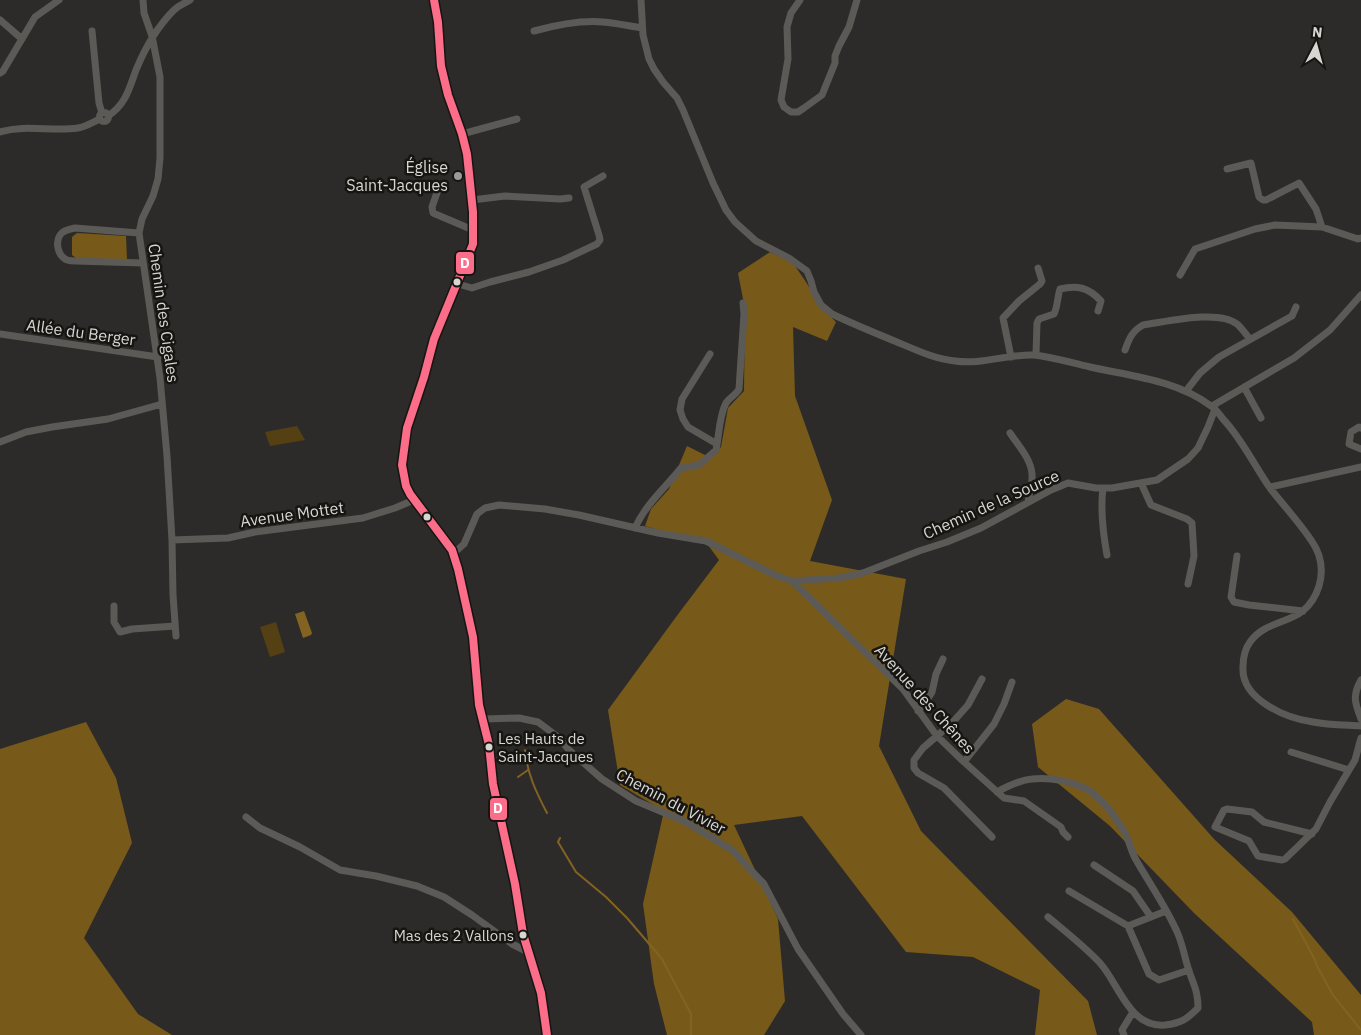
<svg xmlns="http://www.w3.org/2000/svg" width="1361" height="1035" font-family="'IBM Plex Sans',sans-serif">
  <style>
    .green { fill: #554013 }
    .forest { fill: #775a19 }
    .water { fill: #836322 }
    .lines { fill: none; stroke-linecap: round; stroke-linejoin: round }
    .stream { stroke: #836322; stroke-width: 2 }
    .minor { stroke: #5c5a57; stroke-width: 7 }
    .bus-1-casing { stroke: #161512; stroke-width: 11 }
    .bus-1 { stroke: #fb6d88; stroke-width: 8 }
    .poi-dot { fill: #9c9a97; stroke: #161512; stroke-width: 2 }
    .bus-dot { fill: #d8d6d2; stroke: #161512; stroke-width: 2 }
    .labels { text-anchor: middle; stroke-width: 5; stroke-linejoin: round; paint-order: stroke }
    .bus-label { font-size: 15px; fill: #d8d6d2; stroke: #161512; text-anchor: start }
    .poi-label { font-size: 16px; fill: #d8d6d2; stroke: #161512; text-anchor: end }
    .street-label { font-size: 16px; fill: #d8d6d2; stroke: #161512 }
    .line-badge { stroke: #161512; stroke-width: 2 }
    .badge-label { font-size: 14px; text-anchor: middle; font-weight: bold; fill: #fff }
  </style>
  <rect width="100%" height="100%" fill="#2d2b29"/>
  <!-- green -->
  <path class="green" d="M297,426L305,440L270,446L265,432Z
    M276,622L285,652L270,657L260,627Z"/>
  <!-- forest -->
  <path class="forest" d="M77,233L126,236L127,260L76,258L72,255V237Z
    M770,252L793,263L806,282L821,307L836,322L827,341L793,327L795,396L832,500L810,561L906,579L879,746L921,831L1088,1001L1097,1035H1035L1040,990L973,957L906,952L802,816L734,825L778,919L785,1001L764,1035H667L654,984L643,904L664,811L620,785L608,710L676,617L719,560L708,545L645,526L651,509L669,489L687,446L711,458L721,447L728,408L744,391L745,309L738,273Z
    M1066,699L1099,709L1214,839L1292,912L1361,995V1035H1314L1312,1022L1194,913L1110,826L1038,767L1032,724Z
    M86,722L116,778L132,843L84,938L138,1014L172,1035H0V749Z"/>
  <!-- water -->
  <path class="water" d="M304,611L312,633L311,635L303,638L295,614Z"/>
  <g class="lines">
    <!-- stream -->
    <path class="stream" d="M525,750C527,773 536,792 547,813
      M518,777L528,770
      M560,838L558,842L576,872L606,897L627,918L663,960V961L691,1014V1035
      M1293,919L1314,958L1318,968L1333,995L1361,1030"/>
    <!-- minor -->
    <path class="minor" d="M143,0L144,13L152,36L160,77V158L158,179L153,196L142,219L139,233L160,378L167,456L172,540L173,595L176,636
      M434,0L438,22L441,66L448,95L462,134L467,154L473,212V244L453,295L434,339L424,377L407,428L402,465L406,486L410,494L452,550L458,569L464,600L473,637L479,705L489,745L493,784L515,884L523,934L541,993L547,1035
      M641,0L643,35L649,59L654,69L663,82L677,98L683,110L713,183L726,210L735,222L756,241L789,258L807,271L811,281L814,292L821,305L832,314C853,324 875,333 897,342C916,350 935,359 955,361C981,365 1008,354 1034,355C1053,357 1072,363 1090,367C1131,376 1177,380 1211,406C1216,409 1219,414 1223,419C1242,439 1254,465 1270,488C1283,505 1299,522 1311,540C1321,554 1324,569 1319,586C1306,628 1269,615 1250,642C1245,649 1243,658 1243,667C1241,699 1285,718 1313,722C1328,725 1345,725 1361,726
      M800,0L791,13L787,27L788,59L781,100L784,107L791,112H798L804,108L822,95L835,63V56L839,46L849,27L857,0
      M0,20L22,39
      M92,31L99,103L102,113
      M534,31C556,25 581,20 603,22C616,23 629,26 642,28
      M0,73L3,71L35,17L59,0
      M99.5 117a4.5 4.5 0 1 1 9 0a4.5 4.5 0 1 1-9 0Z
      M108,116C126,104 129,89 136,70C145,48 157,27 174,10C178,6 185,3 190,0
      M0,132C26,124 52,132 78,128C85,127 93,122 100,119
      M462,134L517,119
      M1227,169L1251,163L1259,197L1263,200H1266L1299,183L1316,209L1322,227
      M439,187L432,207L433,213L473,230
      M472,200L505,196L560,199L569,198
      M139,233L75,228C70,229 63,230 60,235C55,243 58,256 67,260C70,261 73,261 76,261L143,263
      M1180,275L1195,249L1255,229L1275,225L1322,227L1358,239L1361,238
      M458,284L472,288L490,282L529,272L563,260L597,244L600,240L599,235L584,187L603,176
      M0,334L158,357
      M1125,350C1129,339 1132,331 1143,325C1166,322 1218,309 1237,324C1242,328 1246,335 1250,339
      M710,354L682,399L680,410L683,419L688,427L717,444
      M1036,355L1037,323L1039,319L1054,314C1058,306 1057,298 1060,289C1077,285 1088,287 1101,301L1098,311
      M1011,357L1003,318L1019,301L1040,284L1042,281L1038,268
      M1244,387L1261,418
      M1186,391L1200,373L1219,357L1292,316L1296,307
      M1212,406L1294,358L1330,330L1361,295
      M1361,428L1359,427L1351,432L1349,444L1361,449
      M1010,433C1018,445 1031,459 1032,474C1033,483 1029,493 1028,502
      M0,442L26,432L52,427L108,419L162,404
      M1141,483L1151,505L1187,519L1192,523L1194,556L1188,584
      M1270,487L1361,467
      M1103,488C1100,511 1103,533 1107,555
      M635,528C645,505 666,487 681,468L699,465L716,450C719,436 719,416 726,403C730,397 736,395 739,389L744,314L743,303
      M172,540L228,538L255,532L363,518L395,508L414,500
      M454,553L464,544L477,514L485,508L499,505L545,509L579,515L658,533L706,541L777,576L792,581L839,578L863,573L919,551L947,542L981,528L1051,490L1068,483L1096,488H1112L1157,480L1188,459L1198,448L1208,427L1215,409
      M1237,556L1231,597L1234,602L1249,605L1303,611
      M792,581L903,689L937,736L964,762L1004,798L1024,801L1061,827L1063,832L1068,837
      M114,606V622L120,632L132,629L175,626
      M982,679L968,705L952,723L923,748L914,760V768L918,773L944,788L992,837
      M1361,680C1352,696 1355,703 1361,719
      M918,711L923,706L932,692L936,674L943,659
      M483,719L519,718L538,722L558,737L569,750L602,779L636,801L684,821L732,850L764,884L798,949L843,1014L861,1035
      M1291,752L1349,770
      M964,762L994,724L1004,704L1012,682
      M997,792C1008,786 1020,780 1032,779C1050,777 1072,781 1088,790C1103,799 1116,818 1125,833C1129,841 1131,850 1135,858C1149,883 1167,908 1178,934C1183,946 1185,959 1189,971C1194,986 1198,991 1198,1008C1187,1019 1182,1023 1165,1025C1129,1028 1119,984 1100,963C1084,946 1066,932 1048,917
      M246,817L260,828L300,847L340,870L376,876L417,886L444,897L472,915L512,944L528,952
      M1312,834L1264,822L1252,812L1227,809L1224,810L1215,827L1249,841L1258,856L1282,860L1285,859L1316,829L1330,802L1355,760L1361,738
      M1094,865L1133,891L1151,917
      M1069,891L1128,926
      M1166,911L1128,926L1149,974L1159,980L1189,970
      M1124,1035L1122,1030L1133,1012"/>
    <!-- bus-1 casing -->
    <g class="bus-1-casing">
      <path id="bus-1" d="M434,0L438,22L441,66L448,95L462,134L467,154L473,212V244L434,339L424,377L407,428L402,465L406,486L410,494L452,550L458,569L473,637L479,705L489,745L493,784L515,884L523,934L541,993L547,1035"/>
    </g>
    <!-- bus-1 -->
    <use href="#bus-1" class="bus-1"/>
  </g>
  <!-- markers -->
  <circle class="poi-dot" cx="458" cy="176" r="5"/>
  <g class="bus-dot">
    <circle cx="457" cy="282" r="4.5"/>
    <circle cx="427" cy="517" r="4.5"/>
    <circle cx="489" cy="747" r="4.5"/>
    <circle cx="523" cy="935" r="4.5"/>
  </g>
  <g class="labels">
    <!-- bus labels -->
    <g class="bus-label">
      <text x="498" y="744">Les Hauts de<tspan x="498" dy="18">Saint-Jacques</tspan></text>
      <text x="514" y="941" text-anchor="end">Mas des 2 Vallons</text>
    </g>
    <!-- poi labels -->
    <g class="poi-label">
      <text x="448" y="173">Église<tspan x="448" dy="18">Saint-Jacques</tspan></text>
    </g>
    <!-- street labels -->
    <g class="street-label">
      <text transform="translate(164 313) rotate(82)" y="6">Chemin des Cigales</text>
      <text transform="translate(81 332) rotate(8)" y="6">Allée du Berger</text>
      <text transform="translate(991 504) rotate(-24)" y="6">Chemin de la Source</text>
      <text transform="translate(292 514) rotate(-8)" y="6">Avenue Mottet</text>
      <text transform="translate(925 699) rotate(48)" y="6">Avenue des Chênes</text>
      <text transform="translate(671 801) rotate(28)" y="6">Chemin du Vivier</text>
    </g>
  </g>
  <g class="line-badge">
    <rect x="455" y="251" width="20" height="24" rx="5" fill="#fb6d88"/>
    <rect x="489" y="797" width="19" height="24" rx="5" fill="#fb6d88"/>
  </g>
  <g class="badge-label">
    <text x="465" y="268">D</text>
    <text x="498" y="813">D</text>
  </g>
  <!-- north arrow -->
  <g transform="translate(1316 45) rotate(6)" stroke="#161512" stroke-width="4" paint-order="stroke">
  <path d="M0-4L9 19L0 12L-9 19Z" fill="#d8d6d2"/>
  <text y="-8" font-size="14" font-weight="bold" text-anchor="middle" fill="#d8d6d2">N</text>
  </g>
</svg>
